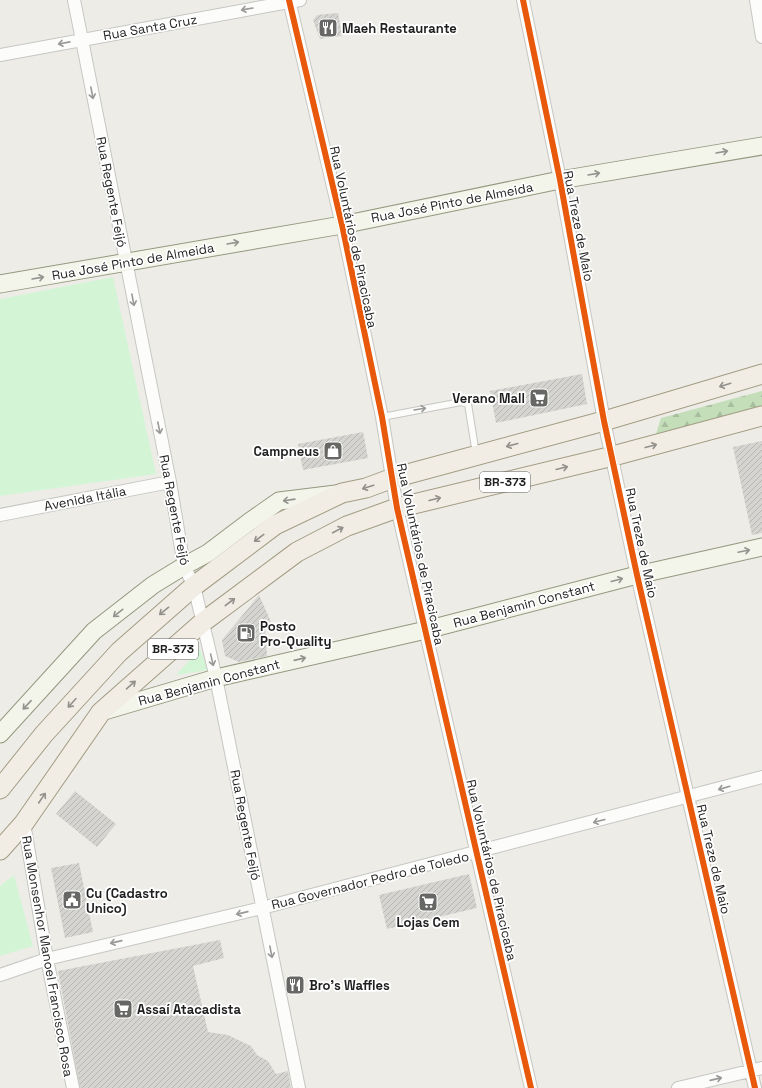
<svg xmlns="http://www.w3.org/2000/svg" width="762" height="1088" font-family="'Space Grotesk',sans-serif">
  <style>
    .forest { fill: url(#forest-firs) }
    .park { fill: #d3f5d6 }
    .building { fill: url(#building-hatch) }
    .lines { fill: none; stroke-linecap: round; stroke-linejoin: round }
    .lane-casing { stroke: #c6c6c3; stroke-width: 8 }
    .street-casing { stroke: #c6c6c3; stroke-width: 14 }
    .secondary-casing { stroke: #94987e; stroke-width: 19 }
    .primary-casing { stroke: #a39c83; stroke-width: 21 }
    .lane { stroke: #fcfcfb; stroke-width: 6 }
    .street { stroke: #fcfcfb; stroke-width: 12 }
    .secondary { stroke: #f3f4ea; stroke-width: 17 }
    .primary { stroke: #f1ede4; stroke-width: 19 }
    .cycleway-casing { stroke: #fff; stroke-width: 8 }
    .cycleway { stroke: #e8590c; stroke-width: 6 }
    .oneway { stroke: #999998 }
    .oneway2 { stroke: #94948f }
    .oneway3 { stroke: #92908b }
    .labels { text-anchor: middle; stroke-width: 3.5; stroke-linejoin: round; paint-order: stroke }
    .shield { fill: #fff; stroke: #626262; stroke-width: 1 }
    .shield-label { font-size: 12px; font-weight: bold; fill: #1f1f1f }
    .street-label { font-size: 13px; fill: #1f1f1f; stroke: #fff }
    .poi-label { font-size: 13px; font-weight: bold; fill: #1f1f1f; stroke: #fff; text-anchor: start }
  </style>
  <defs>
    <pattern id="forest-firs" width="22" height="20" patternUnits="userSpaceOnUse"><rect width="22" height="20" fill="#c4deba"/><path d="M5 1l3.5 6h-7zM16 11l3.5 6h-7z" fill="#a8be9f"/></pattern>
    <pattern id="building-hatch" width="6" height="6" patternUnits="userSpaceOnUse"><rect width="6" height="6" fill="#d5d4d0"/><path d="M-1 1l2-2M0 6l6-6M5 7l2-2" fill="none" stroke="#b6b6b2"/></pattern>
  </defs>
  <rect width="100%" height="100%" fill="#edece7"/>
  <!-- forest -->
  <path class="forest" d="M762,391V408L656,434L661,418Z"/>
  <!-- park -->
  <path class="park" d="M113,277L156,474L0,496V299Z
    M200,649L208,670L176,675Z
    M14,875L33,946L0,956V886Z"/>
  <!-- building -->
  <path class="building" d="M338,13L342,36L320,39L313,20L317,15Z
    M582,374L587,404L496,423L490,391Z
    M363,432L368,458L303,470L298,444Z
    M762,441V533L752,535L733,447Z
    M259,595L271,622L265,627L267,656L239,662L225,656L222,640Z
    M75,791L116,824L97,847L56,814Z
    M79,863L93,932L65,938L51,868Z
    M469,874L477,908L387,929L379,895Z
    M220,940L224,958L193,966L208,1032L228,1035L251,1046L257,1055L268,1061L276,1074L288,1071L291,1088H80L58,971Z"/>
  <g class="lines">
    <!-- lane casing -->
    <g class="lane-casing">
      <path id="lane" d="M382,417L461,402L468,404L476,454"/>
    </g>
    <!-- street casing -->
    <g class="street-casing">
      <path id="street" d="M74,0L170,482L184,566L194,586L216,678L299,1088
        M289,0L342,225L382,417L397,508L531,1088
        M523,0L560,180L604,421L637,575L755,1088
        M756,0L762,37
        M0,55L300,0
        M0,515L170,482
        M24,823L47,959L73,1088
        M0,975L47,959L262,908L762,777
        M678,1088L762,1068"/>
    </g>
    <!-- secondary casing -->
    <g class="secondary-casing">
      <path id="secondary" d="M0,284L342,225L560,180L762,146
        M101,712L216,678L426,630L637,575L762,547
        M0,734L94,631L153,585L184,566L208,553L249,522L279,501L336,494"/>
    </g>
    <!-- primary casing -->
    <g class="primary-casing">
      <path id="primary" d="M0,789L44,734L119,652L194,586L275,525L342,493L366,488L393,478L604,421L762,374
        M0,850L24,823L101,712L203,622L297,552L347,526L397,508L613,456L762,416"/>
    </g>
    <!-- lane -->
    <use href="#lane" class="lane"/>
    <!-- street -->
    <use href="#street" class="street"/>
    <!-- secondary -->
    <use href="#secondary" class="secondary"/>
    <!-- primary -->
    <use href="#primary" class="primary"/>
    <!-- cycleway casing -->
    <g class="cycleway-casing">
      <path id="cycleway" d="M289,0L342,225L382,417L397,508L531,1088
        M523,0L560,180L604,421L637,575L755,1088"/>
    </g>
    <!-- cycleway -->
    <use href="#cycleway" class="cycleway"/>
  </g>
  <!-- one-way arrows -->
  <defs><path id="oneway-shaft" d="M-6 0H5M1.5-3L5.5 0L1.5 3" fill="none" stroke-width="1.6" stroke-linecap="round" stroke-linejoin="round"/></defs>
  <g class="oneway">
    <use href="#oneway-shaft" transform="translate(247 9) rotate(170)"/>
    <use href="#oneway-shaft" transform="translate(64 43) rotate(169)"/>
    <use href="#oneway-shaft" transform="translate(92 93) rotate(79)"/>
    <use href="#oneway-shaft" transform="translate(133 300) rotate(79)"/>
    <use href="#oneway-shaft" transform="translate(420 409) rotate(-9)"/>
    <use href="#oneway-shaft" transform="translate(159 428) rotate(79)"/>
    <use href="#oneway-shaft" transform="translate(212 660) rotate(77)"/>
    <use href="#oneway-shaft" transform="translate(724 788) rotate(164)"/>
    <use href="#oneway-shaft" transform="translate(599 821) rotate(165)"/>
    <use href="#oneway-shaft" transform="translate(242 913) rotate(167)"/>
    <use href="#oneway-shaft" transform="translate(116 942) rotate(167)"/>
    <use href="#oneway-shaft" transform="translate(271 952) rotate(79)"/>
    <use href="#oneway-shaft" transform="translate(716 1079) rotate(-13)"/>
  </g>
  <g class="oneway2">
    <use href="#oneway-shaft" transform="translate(722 152) rotate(-10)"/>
    <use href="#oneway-shaft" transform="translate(594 174) rotate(-10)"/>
    <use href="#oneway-shaft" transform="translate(233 243) rotate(-10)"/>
    <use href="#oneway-shaft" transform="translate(38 278) rotate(-10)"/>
    <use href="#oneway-shaft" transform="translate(289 500) rotate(172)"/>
    <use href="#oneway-shaft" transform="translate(744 551) rotate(-12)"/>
    <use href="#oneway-shaft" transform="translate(617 580) rotate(-15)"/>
    <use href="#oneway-shaft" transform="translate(118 613) rotate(142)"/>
    <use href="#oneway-shaft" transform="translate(300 659) rotate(-13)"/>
    <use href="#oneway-shaft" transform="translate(27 705) rotate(133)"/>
  </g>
  <g class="oneway3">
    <use href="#oneway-shaft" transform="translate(725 385) rotate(163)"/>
    <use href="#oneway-shaft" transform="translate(512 445) rotate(165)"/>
    <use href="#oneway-shaft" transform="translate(651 446) rotate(-15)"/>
    <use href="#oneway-shaft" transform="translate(562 468) rotate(-14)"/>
    <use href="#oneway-shaft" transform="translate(368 487) rotate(162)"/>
    <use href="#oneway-shaft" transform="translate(435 499) rotate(-14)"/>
    <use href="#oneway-shaft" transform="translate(338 530) rotate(-28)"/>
    <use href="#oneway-shaft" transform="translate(259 538) rotate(143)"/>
    <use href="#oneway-shaft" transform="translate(230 602) rotate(-37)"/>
    <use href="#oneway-shaft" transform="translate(164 611) rotate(141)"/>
    <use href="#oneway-shaft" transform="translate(131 685) rotate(-41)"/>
    <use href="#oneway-shaft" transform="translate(72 703) rotate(132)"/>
    <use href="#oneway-shaft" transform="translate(42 798) rotate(-56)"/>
  </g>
  <!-- icons -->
  <defs>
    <g id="restaurant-square" transform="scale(1)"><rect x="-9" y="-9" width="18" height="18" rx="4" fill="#676765" stroke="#fff"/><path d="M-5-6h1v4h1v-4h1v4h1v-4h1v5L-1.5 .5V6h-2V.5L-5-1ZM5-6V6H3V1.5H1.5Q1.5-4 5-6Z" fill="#fff"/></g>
    <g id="supermarket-square" transform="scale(1)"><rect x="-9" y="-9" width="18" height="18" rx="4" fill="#676765" stroke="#fff"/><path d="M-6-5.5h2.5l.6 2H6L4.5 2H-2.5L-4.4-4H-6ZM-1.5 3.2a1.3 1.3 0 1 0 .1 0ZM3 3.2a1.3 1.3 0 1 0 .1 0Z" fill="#fff"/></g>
    <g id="shop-square" transform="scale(1)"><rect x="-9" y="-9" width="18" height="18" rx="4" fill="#676765" stroke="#fff"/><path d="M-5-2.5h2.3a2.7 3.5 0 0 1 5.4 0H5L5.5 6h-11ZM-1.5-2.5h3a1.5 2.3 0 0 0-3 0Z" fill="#fff"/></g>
    <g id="fuel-square" transform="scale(1)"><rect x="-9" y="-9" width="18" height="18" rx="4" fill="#676765" stroke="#fff"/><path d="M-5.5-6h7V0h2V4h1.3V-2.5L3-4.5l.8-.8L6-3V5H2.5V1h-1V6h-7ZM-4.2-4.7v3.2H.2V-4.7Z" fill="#fff"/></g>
    <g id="civic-square" transform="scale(1)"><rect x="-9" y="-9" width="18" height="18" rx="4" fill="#676765" stroke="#fff"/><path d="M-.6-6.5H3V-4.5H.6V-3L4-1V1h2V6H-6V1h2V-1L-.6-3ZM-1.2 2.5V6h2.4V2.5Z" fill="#fff"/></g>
  </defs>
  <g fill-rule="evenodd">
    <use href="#restaurant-square" x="328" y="28"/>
    <use href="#supermarket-square" x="539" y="398"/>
    <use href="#shop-square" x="333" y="451"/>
    <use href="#fuel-square" x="246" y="633"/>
    <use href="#civic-square" x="72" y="900"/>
    <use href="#supermarket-square" x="428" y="902"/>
    <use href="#restaurant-square" x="295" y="985"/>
    <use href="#supermarket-square" x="123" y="1009"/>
  </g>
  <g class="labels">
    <!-- shield labels -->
    <g class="shield">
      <rect x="480" y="472" width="50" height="20" rx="3"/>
      <rect x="148" y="639" width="50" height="20" rx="3"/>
    </g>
    <g class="shield-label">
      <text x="505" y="486">BR-373</text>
      <text x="173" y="653">BR-373</text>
    </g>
    <!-- street labels -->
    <g class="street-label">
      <text transform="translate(150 27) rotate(-10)" y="5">Rua Santa Cruz</text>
      <text transform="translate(112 192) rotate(79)" y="5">Rua Regente Feijó</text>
      <text transform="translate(452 202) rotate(-11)" y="5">Rua José Pinto de Almeida</text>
      <text transform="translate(579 226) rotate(79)" y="5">Rua Treze de Maio</text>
      <text transform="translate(354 237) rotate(78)" y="5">Rua Voluntários de Piracicaba</text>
      <text transform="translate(133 261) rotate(-10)" y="5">Rua José Pinto de Almeida</text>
      <text transform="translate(85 498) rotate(-11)" y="5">Avenida Itália</text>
      <text transform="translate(175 510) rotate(79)" y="5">Rua Regente Feijó</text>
      <text transform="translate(642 543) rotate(78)" y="5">Rua Treze de Maio</text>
      <text transform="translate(421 554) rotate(78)" y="5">Rua Voluntários de Piracicaba</text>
      <text transform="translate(524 604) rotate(-15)" y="5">Rua Benjamin Constant</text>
      <text transform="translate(209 682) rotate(-15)" y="5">Rua Benjamin Constant</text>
      <text transform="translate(246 825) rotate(79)" y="5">Rua Regente Feijó</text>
      <text transform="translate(714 859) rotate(77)" y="5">Rua Treze de Maio</text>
      <text transform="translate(492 870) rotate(77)" y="5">Rua Voluntários de Piracicaba</text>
      <text transform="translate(370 880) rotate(-14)" y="5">Rua Governador Pedro de Toledo</text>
      <text transform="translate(48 956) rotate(80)" y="5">Rua Monsenhor Manoel Francisco Rosa</text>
    </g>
    <!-- poi labels -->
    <g class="poi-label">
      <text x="342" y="33">Maeh Restaurante</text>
      <text x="525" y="403" text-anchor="end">Verano Mall</text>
      <text x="319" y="456" text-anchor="end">Campneus</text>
      <text x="260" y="631">Posto<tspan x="260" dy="15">Pro-Quality</tspan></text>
      <text x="86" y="898">Cu (Cadastro<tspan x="86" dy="15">Unico)</tspan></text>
      <text x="428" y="927" text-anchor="middle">Lojas Cem</text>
      <text x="309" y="990">Bro's Waffles</text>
      <text x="137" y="1014">Assaí Atacadista</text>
    </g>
  </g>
</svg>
